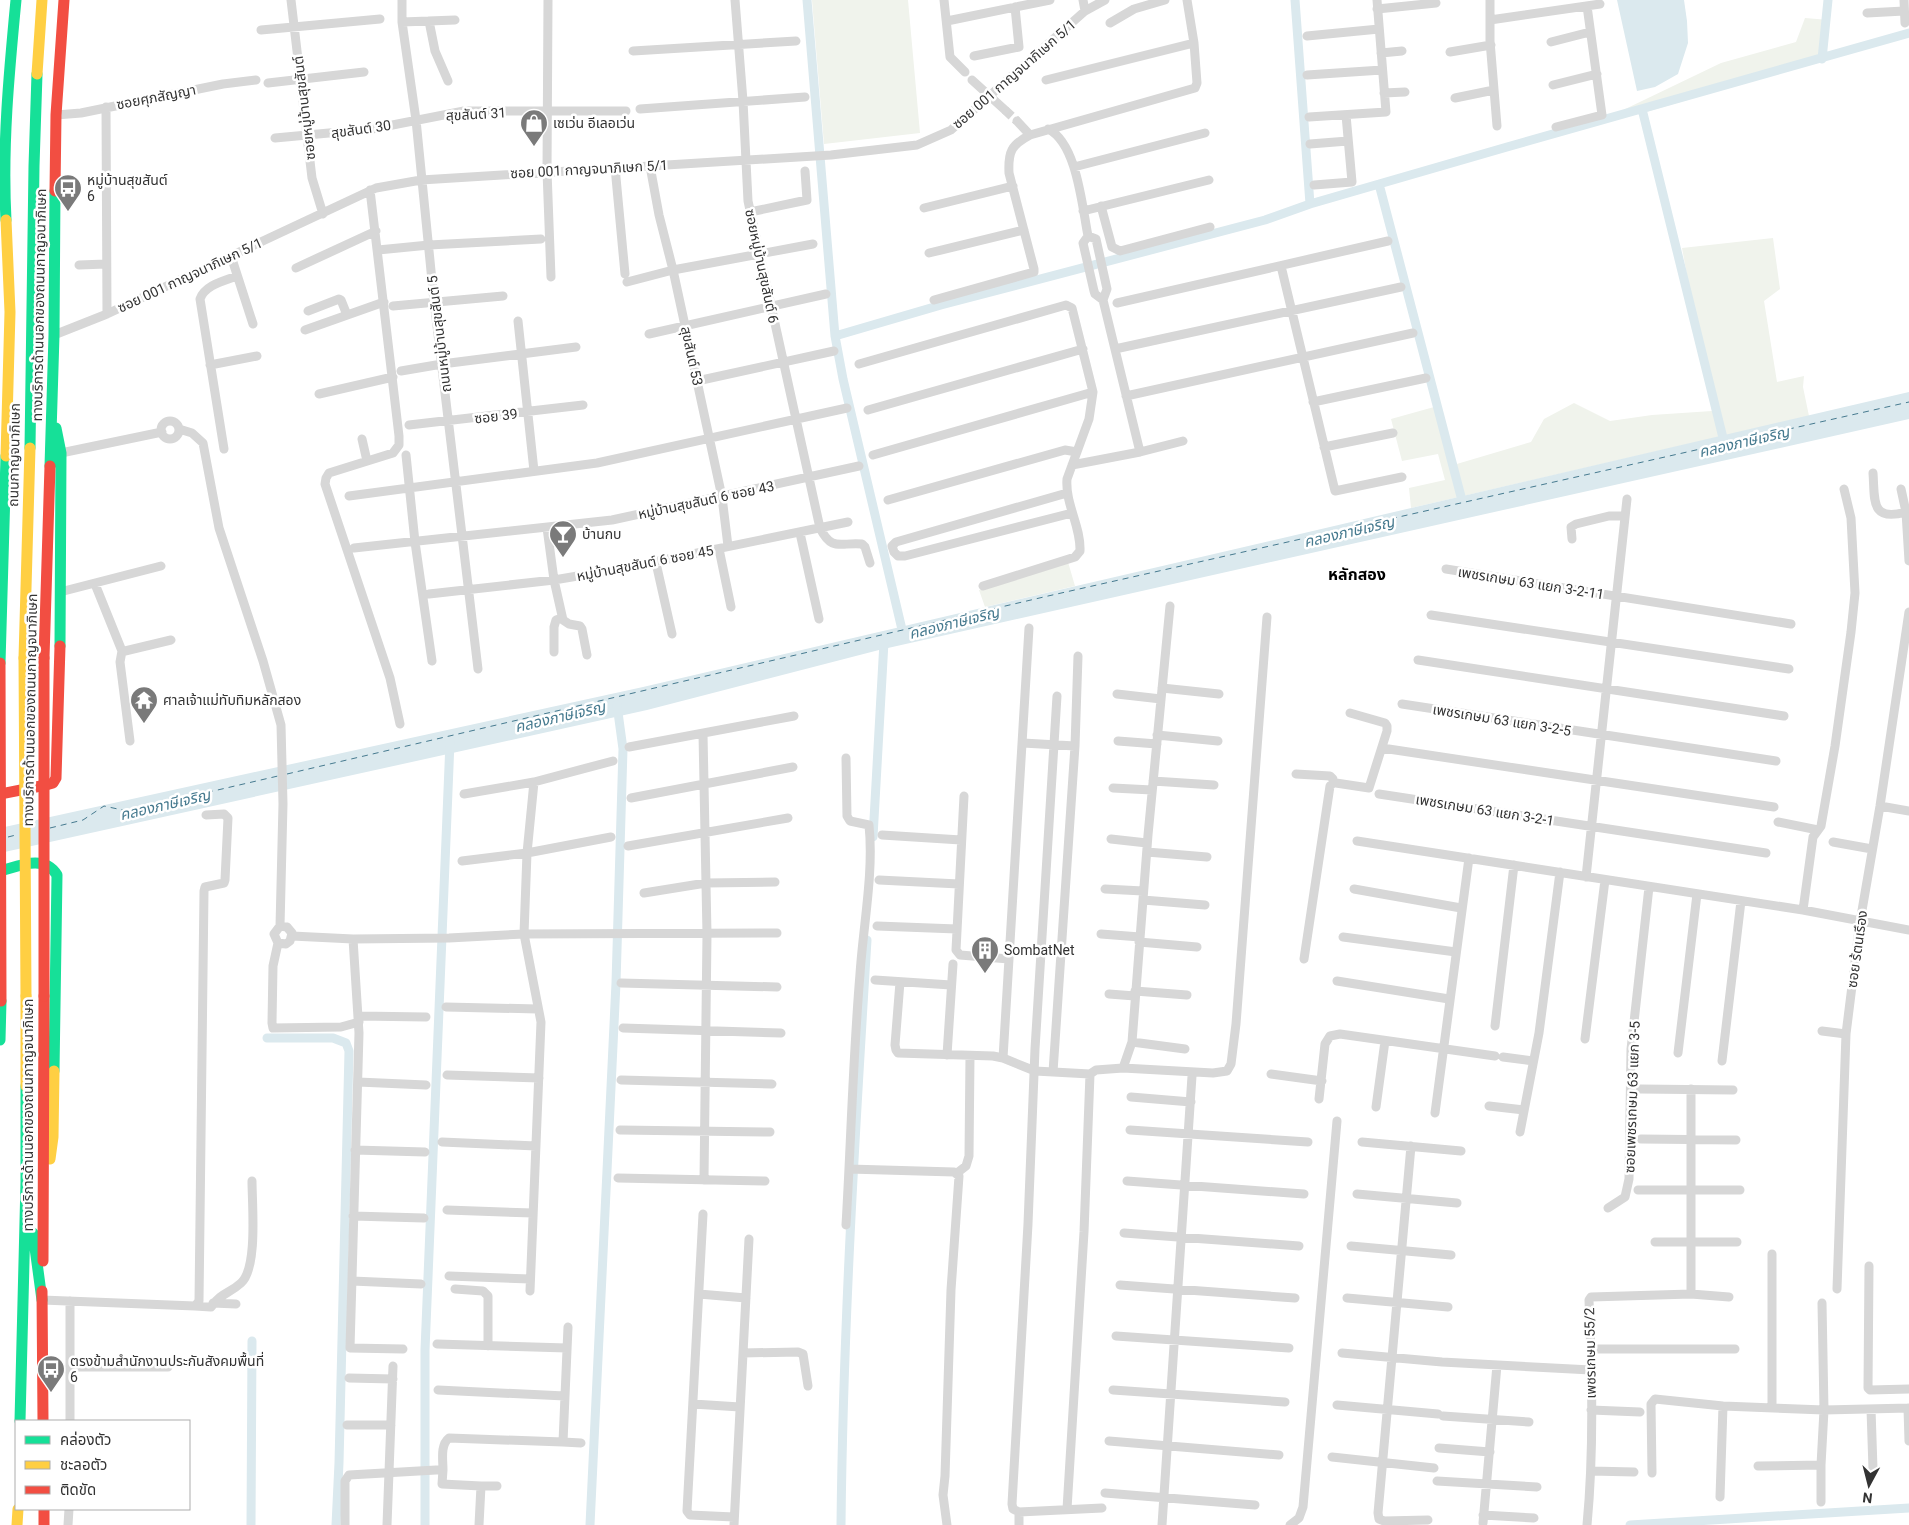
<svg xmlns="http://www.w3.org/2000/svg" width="1909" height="1525" font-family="Roboto,'Noto Sans Thai',sans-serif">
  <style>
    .green { fill: #f0f3ec }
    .water { fill: #dbe9ee }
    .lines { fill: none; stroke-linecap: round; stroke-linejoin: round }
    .canal { stroke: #dbe9ee; stroke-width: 9 }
    .ferry { stroke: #467a8f; stroke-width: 1; stroke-dasharray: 6 5; stroke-linecap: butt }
    .street-tunnel { stroke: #d6d6d6; stroke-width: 9; stroke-dasharray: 9 4.5; stroke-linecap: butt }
    .street { stroke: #d7d7d7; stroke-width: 9 }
    .fast { stroke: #16e098; stroke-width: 11 }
    .slow { stroke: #ffcf43; stroke-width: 11 }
    .jam { stroke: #f24e42; stroke-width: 11 }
    .slow-bridge { stroke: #ffcf43; stroke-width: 11 }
    .jam-bridge { stroke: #f24e42; stroke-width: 11 }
    .labels { text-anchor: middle; stroke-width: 5; stroke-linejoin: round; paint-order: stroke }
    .street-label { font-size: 14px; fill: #333; stroke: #fff }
    .poi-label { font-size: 14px; fill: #333; stroke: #fff; text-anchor: start }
    .water-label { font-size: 15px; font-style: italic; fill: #467a8f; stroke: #fff }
    .quarter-label { font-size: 16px; font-weight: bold; fill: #000; stroke: #fff }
  </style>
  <rect width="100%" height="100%" fill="#fff"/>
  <!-- green -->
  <path class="green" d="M812,0H908L920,133L824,144Z
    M1805,18L1829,20L1825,60L1646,112H1619L1721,63L1796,42Z
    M1773,238L1780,289L1764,301L1777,382L1804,376L1803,387L1809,416L1411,508L1409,488L1445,480L1438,454L1402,461L1391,419L1434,407L1450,466L1531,442L1544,419L1574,403L1610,421L1652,415L1712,411L1682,248Z
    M1068,562L1075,586L985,607L979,590Z"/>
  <!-- water -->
  <path class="water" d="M1617,0H1684L1687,21L1688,43L1678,74L1655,87L1637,91Z
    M1909,392V419L879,650L647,710L0,853V828L643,687Z"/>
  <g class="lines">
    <!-- canal -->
    <path class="canal" d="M807,0L835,336L843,379L904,638
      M1295,0L1310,204
      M1822,59L1828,0
      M1642,109L1725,446
      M1379,184L1464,508
      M835,336L941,305L1265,220L1310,204L1507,147L1909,33
      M873,837L884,642
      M267,1038H333L346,1043L349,1051L339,1463L336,1525
      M251,1525L252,1341
      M425,1525V1350L450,742
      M590,1525L616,983L623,749L617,705
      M841,1525C843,1330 855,1134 867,940
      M1630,1525L1909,1508"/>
    <!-- ferry -->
    <path class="ferry" d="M287,774L1048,596L1909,402
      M50,828L83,820L104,806L127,811L278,776
      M8,837L16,835"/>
    <!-- street-tunnel -->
    <path class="street-tunnel" d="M1005,110L1017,121"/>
    <!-- street -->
    <path class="street" d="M291,0L312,178L323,214
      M402,0V22L416,120L434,301L478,669
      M548,0L547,171L551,277
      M735,0L743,101L748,201L820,528C832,552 840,542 862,544L865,547L870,563
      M944,0L950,57L965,72
      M1083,0L1085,11
      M1490,0V41L1497,126
      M1904,0L1905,23
      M1377,9L1436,3
      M1867,13L1904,11
      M1490,20L1600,4
      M429,21L435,51L448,81
      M947,21L1050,0
      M402,22L455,20
      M1110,23L1134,9L1165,0
      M261,30L380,19
      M1307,36L1379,29
      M1551,42L1590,32
      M633,51L796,41
      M1450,52L1491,45
      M1381,53L1402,51
      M974,56L1019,47L1015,7
      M1307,75L1382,70
      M972,80L1005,110
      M1046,80L1194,43
      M268,83L364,72
      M1553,85L1597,74
      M1384,93L1405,92
      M1455,98L1494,90
      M106,107L107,314
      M640,109L805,97
      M56,115L81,113L223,84L256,80
      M1309,117L1386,112L1377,0
      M1556,127L1602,115L1587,6
      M1048,129C1077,143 1082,206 1088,236
      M1030,135L1195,88L1197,83L1194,43L1187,0
      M275,138L372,129L464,111H626
      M1310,144L1348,141
      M650,166L659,215L673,270L722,497L728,546
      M615,167L625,274
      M1074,167L1205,133
      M1314,185L1352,182L1346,115
      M370,190L399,436V445L393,453L329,473L326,478L325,484L390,678L400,724
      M1101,206L1112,247L1120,251L1210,227
      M924,208L1013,186
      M1083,211L1209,180
      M750,212L807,200L805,171
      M1088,236L1096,239L1107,289L1103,300L1095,294L1094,291L1083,243Z
      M378,250L429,245L541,239
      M929,253L1024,230
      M231,256L253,324
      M79,265L106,264
      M1281,266L1335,491L1402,477
      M296,268L376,231
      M627,282L673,270L813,244
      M934,300L1034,272V269L1009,173C1008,152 1011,145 1030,135L1017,121
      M1117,303L1388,241
      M393,306L503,296
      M308,311L339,299L341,300L347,315
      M518,321L534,471
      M305,330L384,302
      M649,334L826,294
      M54,335L107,314L376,188L421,180L831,155L917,145L951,130L1085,11L1105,0
      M1115,349L1401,287
      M859,364L1066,305L1072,308L1093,392L1089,419L1067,479C1065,504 1081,526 1080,551L1075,557L983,586
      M210,365L257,356
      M401,371L442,364L576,347
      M697,381L834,351
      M319,394L393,377
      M1126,396L1413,333
      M1313,402L1426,378
      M868,410L1083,349
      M161 430a9 9 0 1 1 18 0a9 9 0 1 1-18 0Z
      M409,425L583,405
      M179,429L192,433L203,443L219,528L263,661L281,725L283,804L280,926L274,934L278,943L286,944L290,941L292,933L287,927L280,926
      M362,439L367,461
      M1324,447L1393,433
      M224,449L200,299C205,285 224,281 237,276
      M1140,452L1183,441
      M61,453L162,432
      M406,455L415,542L432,661
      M873,455L1093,392
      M1072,465L1140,452L1103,300
      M1873,473C1875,500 1870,522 1906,512L1909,561
      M1901,489L1906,512
      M1067,493L896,542L892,546L894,552L898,556H905L1072,513
      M349,496L597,463L847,408
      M888,500L1065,450L1077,452
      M547,528L554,580L563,620L569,624L580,626L582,629L587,655
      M800,533L819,619
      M1572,539L1571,527L1576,524L1609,516H1625
      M354,548L612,520L859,466
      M719,549L731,607
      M656,563L672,634
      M1446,569L1791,624
      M95,584L122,651H125L171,640
      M60,592L161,566
      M429,594L554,580L619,569L848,522
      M1431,615L1789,669
      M122,651L120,662L130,741
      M554,652V627L556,620L562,618
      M1418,660L1784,716
      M1162,688L1219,694
      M1117,694L1161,699
      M1402,704L1776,761
      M703,734L707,934L704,1180
      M1157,735L1218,741
      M1118,741L1157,744
      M1023,743L1075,746L1078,656
      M629,747L794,716
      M1382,748L1774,807
      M1296,774L1330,776L1333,779V783
      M1153,781L1214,785
      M1113,788L1152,790
      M464,794L534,782L613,761
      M1379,794L1766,853
      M964,796L956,950L960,955L1009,959
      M631,798L793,767
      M1880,806L1909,811
      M1778,822L1818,830
      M882,835L961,840
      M1111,839L1147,843
      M1357,841L1803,910L1909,930
      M1833,842L1872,849
      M628,846L788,818
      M1147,852L1207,857
      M462,861L527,853L611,837
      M1586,877L1627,499
      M879,880L959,884
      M1105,889L1143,891
      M1354,889L1461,908
      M644,893L706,883L775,882
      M1143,900L1205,905
      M1803,910L1813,837L1821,826L1835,746L1851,632L1855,593L1851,518L1844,489
      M877,926L957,929
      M1101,934L1140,937
      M292,936L353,939L449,938L524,934L777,933
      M1343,937L1456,952
      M353,939L359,1033L350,1348L403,1349
      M1139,942L1197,947
      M278,943L273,966L272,1023L273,1028L341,1027L359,1022
      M1304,959L1330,786L1333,783H1336L1369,788L1387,731V726L1385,723L1350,713
      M875,980L951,985
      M1337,981L1449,999
      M900,982L895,1045L896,1050L898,1053L993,1056L1003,1058L1035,1071L1090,1074L1084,1232L1067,1509
      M621,983L777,987
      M1135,991L1187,995
      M1109,994L1135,996
      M446,1007L538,1009
      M359,1016L426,1017
      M1495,1026L1514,865
      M623,1028L781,1033
      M1822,1031L1846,1034
      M1585,1039L1605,880
      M1132,1042L1185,1049
      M1678,1053L1697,894
      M947,1055L953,964
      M1503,1057L1533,1061
      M1003,1058L1029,628
      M1722,1061L1741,901
      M1123,1068L1213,1073L1227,1071L1231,1064L1236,1024L1267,617
      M1053,1072L1075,746
      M1090,1074L1096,1070L1123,1068L1132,1042L1148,835L1170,606
      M1271,1074L1322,1081
      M447,1075L539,1078
      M621,1080L772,1084
      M358,1082L426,1085
      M1640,1089L1733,1090
      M1691,1089V1294
      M1131,1097L1191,1102
      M1319,1099L1325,1044L1330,1036L1340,1034L1495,1056
      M1489,1106L1524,1110
      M1376,1107L1385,1041
      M1435,1113L1469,858
      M620,1130L770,1132
      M1130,1130L1308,1142
      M1520,1132L1539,1033L1560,872
      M1641,1139L1736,1140
      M442,1142L536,1146
      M1362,1142L1461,1151
      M1411,1146L1378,1513L1379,1519L1384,1521L1428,1520
      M355,1150L425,1152
      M849,1169L954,1172L959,1176L951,1290L945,1476L943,1495L947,1525
      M957,1173L966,1166L969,1156L970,1056
      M618,1178L765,1181
      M1127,1181L1304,1194
      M1638,1190H1740
      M1357,1194L1457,1203
      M1608,1208L1625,1197L1629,1179L1631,1049L1649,887
      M447,1210L533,1213
      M703,1214L687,1511L690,1515L734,1517
      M353,1216L424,1218
      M846,1225C851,1141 853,1057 860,974C863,927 874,872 869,825L850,821L847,816L846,758
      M1124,1233L1299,1246
      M1655,1242H1737
      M1351,1246L1451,1255
      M1772,1254V1408
      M1869,1266L1868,1388L1870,1390L1909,1389
      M449,1276L530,1279
      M352,1281L421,1284
      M1120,1285L1295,1298
      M455,1289L483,1291L488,1296V1346
      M1837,1289L1846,1034L1860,922L1880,806L1909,612
      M530,1291L541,1022L524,934L527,853L534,782
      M699,1294L746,1298
      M1347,1298L1448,1307
      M42,1300L195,1306L199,1301L204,891L205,887L224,883L225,880L228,818L224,814L206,815
      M213,1303L236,1304
      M195,1306L211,1307C222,1292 229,1294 241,1283C258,1268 252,1204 252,1181
      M1116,1336L1289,1348
      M437,1344L567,1348
      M1591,1349H1735
      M743,1353L798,1352L803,1354L808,1386
      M1342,1353L1442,1362L1591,1370
      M70,1367H168
      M349,1378L393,1379
      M438,1390L565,1396
      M1113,1390L1285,1402
      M693,1404L740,1407
      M1337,1405L1438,1414
      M1908,1408L1909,1441
      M1871,1409L1873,1469
      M1591,1410L1640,1412
      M1443,1416L1529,1422
      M70,1421V1301
      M347,1425H391
      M1109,1441L1279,1455
      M563,1442L581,1443
      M1439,1448L1490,1452
      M1332,1457L1434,1468
      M1758,1466L1821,1465
      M443,1470C443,1460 440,1445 449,1438L563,1442L568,1327
      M1591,1471L1634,1472
      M1652,1473L1651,1404L1655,1399L1723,1406L1824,1410L1909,1408
      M1437,1481L1537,1487
      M481,1486H497
      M1105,1493L1255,1505
      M1720,1497L1723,1406
      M1821,1502V1465L1824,1410L1822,1303
      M1019,1512L1102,1508
      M1483,1515L1534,1518
      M1483,1523L1497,1365
      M68,1525L69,1509
      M345,1525V1481L349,1475L436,1470H443L442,1484L481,1486L479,1525
      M387,1525L393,1366
      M734,1525L749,1239
      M1019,1525V1512L1013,1509L1012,1504L1028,1224L1035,1049L1057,696
      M1162,1525L1192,1076
      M1290,1525L1299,1518L1303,1507L1337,1121
      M1587,1525C1594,1451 1592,1375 1589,1300L1591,1297L1691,1294L1729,1297"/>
    <!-- fast -->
    <path class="fast" d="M6,220C2,147 9,73 16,0
      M56,428L61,453L60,646
      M30,448L34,166L37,74
      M50,466L54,335L55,191
      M0,663L6,456
      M0,871C19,866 44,854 57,875L54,1071
      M0,1040L1,1001
      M33,1233L42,1300
      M20,1421L26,1182V1086"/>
    <!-- slow -->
    <path class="slow" d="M37,74L42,0
      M6,220L10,312L6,456
      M24,658L30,448
      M26,996V1086
      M50,1159L53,1137L54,1071
      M17,1525L18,1509"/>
    <!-- jam -->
    <path class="jam" d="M55,191L56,115L64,0
      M44,658L50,466
      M0,794L46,785L53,783L56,778L60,646
      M43,1261L44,996
      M42,1291L43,1421
      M44,1509V1525"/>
    <!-- slow-bridge -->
    <path class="slow-bridge" d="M24,658L26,996"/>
    <!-- jam-bridge -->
    <path class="jam-bridge" d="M44,658V996
      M0,663L1,1001"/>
  </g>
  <!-- icons -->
  <defs>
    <g id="shop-pin" transform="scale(1.4375)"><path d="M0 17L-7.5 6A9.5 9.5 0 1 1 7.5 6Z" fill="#7a7a7a" stroke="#fff"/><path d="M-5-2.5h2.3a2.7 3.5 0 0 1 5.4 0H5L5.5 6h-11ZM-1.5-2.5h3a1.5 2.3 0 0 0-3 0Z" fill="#fff"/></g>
    <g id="bus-pin" transform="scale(1.4375)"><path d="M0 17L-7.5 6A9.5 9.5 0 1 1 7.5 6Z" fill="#7a7a7a" stroke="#fff"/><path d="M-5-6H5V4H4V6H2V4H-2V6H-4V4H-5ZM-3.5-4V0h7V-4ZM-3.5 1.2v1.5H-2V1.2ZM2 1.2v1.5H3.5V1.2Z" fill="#fff"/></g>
    <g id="bar-pin" transform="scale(1.4375)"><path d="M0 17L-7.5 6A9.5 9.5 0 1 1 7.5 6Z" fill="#7a7a7a" stroke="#fff"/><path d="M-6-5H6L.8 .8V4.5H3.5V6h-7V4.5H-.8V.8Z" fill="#fff"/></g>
    <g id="temple-pin" transform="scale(1.4375)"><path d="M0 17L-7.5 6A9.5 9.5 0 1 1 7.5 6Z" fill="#7a7a7a" stroke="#fff"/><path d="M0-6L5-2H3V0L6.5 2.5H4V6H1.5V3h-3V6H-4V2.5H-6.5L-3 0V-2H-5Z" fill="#fff"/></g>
    <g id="building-pin" transform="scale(1.4375)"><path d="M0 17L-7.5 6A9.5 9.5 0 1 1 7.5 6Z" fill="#7a7a7a" stroke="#fff"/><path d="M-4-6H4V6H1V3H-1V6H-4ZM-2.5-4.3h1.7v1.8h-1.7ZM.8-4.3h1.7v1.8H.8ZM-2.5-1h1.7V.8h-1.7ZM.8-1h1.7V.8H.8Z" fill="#fff"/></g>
  </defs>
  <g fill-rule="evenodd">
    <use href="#shop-pin" x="534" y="123"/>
    <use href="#bus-pin" x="68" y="188"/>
    <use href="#bar-pin" x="563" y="534"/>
    <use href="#temple-pin" x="144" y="700"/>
    <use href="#building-pin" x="985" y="950"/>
    <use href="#bus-pin" x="51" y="1369"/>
  </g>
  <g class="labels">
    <!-- street labels -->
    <g class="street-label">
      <text transform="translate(1014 74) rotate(-41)" y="5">ซอย 001 กาญจนาภิเษก 5/1</text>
      <text transform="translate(156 97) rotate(-11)" y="5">ซอยศุภสัญญา</text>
      <text transform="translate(304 108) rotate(-97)" y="5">ซอยหมู่บ้านสุขสันต์</text>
      <text transform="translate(476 114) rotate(-3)" y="5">สุขสันต์ 31</text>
      <text transform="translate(361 129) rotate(-8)" y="5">สุขสันต์ 30</text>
      <text transform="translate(589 169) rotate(-3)" y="5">ซอย 001 กาญจนาภิเษก 5/1</text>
      <text transform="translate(762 266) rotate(78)" y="5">ซอยหมู่บ้านสุขสันต์ 6</text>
      <text transform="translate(190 275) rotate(-25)" y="5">ซอย 001 กาญจนาภิเษก 5/1</text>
      <text transform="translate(39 305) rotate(-89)" y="5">ทางบริการด้านนอกของถนนกาญจนาภิเษก</text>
      <text transform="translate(439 334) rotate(-97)" y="5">ถนนหมู่บ้านสุขสันต์ 5</text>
      <text transform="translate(692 356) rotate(78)" y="5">สุขสันต์ 53</text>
      <text transform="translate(496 416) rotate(-7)" y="5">ซอย 39</text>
      <text transform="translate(14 455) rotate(-89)" y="5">ถนนกาญจนาภิเษก</text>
      <text transform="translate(706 500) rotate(-12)" y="5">หมู่บ้านสุขสันต์ 6 ซอย 43</text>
      <text transform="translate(645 563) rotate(-11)" y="5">หมู่บ้านสุขสันต์ 6 ซอย 45</text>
      <text transform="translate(1531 583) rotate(9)" y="5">เพชรเกษม 63 แยก 3-2-11</text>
      <text transform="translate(30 710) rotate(-89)" y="5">ทางบริการด้านนอกของถนนกาญจนาภิเษก</text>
      <text transform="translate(1502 720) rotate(9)" y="5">เพชรเกษม 63 แยก 3-2-5</text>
      <text transform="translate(1485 810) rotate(9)" y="5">เพชรเกษม 63 แยก 3-2-1</text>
      <text transform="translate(1857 949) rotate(-82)" y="5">ซอย ร้ตนเรึอง</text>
      <text transform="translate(1632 1097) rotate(-88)" y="5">ซอยเพชรเกษม 63 แยก 3-5</text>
      <text transform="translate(28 1115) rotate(-90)" y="5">ทางบริการด้านนอกของถนนกาญจนาภิเษก</text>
      <text transform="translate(1590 1353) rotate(-91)" y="5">เพชรเกษม 55/2</text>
    </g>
    <!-- poi labels -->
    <g class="poi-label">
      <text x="553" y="128">เซเว่น อีเลอเว่น</text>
      <text x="87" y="185">หมู่บ้านสุขสันต์<tspan x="87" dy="16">6</tspan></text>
      <text x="582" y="539">บ้านกบ</text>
      <text x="163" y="705">ศาลเจ้าแม่ทับทิมหลักสอง</text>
      <text x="1004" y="955">SombatNet</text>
      <text x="70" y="1366">ตรงข้ามสำนักงานประกันสังคมพื้นที่<tspan x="70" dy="16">6</tspan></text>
    </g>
    <!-- water labels -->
    <g class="water-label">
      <text transform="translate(1744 442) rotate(-13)" y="5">คลองภาษีเจริญ</text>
      <text transform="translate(1349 532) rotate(-13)" y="5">คลองภาษีเจริญ</text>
      <text transform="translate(954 623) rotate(-14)" y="5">คลองภาษีเจริญ</text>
      <text transform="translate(560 717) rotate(-13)" y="5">คลองภาษีเจริญ</text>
      <text transform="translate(165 805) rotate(-13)" y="5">คลองภาษีเจริญ</text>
    </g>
    <!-- quarter labels -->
    <g class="quarter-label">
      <text x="1357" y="580">หลักสอง</text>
    </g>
  </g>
  <!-- legend -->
  <rect x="15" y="1420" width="175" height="90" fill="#ffffff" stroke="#adadad"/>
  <rect x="25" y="1436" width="25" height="8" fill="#16e098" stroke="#adadad"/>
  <text x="60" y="1445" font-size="15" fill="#333333">คล่องตัว</text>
  <rect x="25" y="1461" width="25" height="8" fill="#ffcf43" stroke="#adadad"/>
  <text x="60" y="1470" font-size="15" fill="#333333">ชะลอตัว</text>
  <rect x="25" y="1486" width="25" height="8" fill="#f24e42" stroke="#adadad"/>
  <text x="60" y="1495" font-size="15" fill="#333333">ติดขัด</text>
  <!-- north arrow -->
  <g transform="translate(1869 1485) rotate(187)" stroke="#ffffff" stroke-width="4" paint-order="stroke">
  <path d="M0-4L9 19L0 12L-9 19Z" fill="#333333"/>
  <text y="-8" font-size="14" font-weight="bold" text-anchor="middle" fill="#333333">N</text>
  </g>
</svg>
